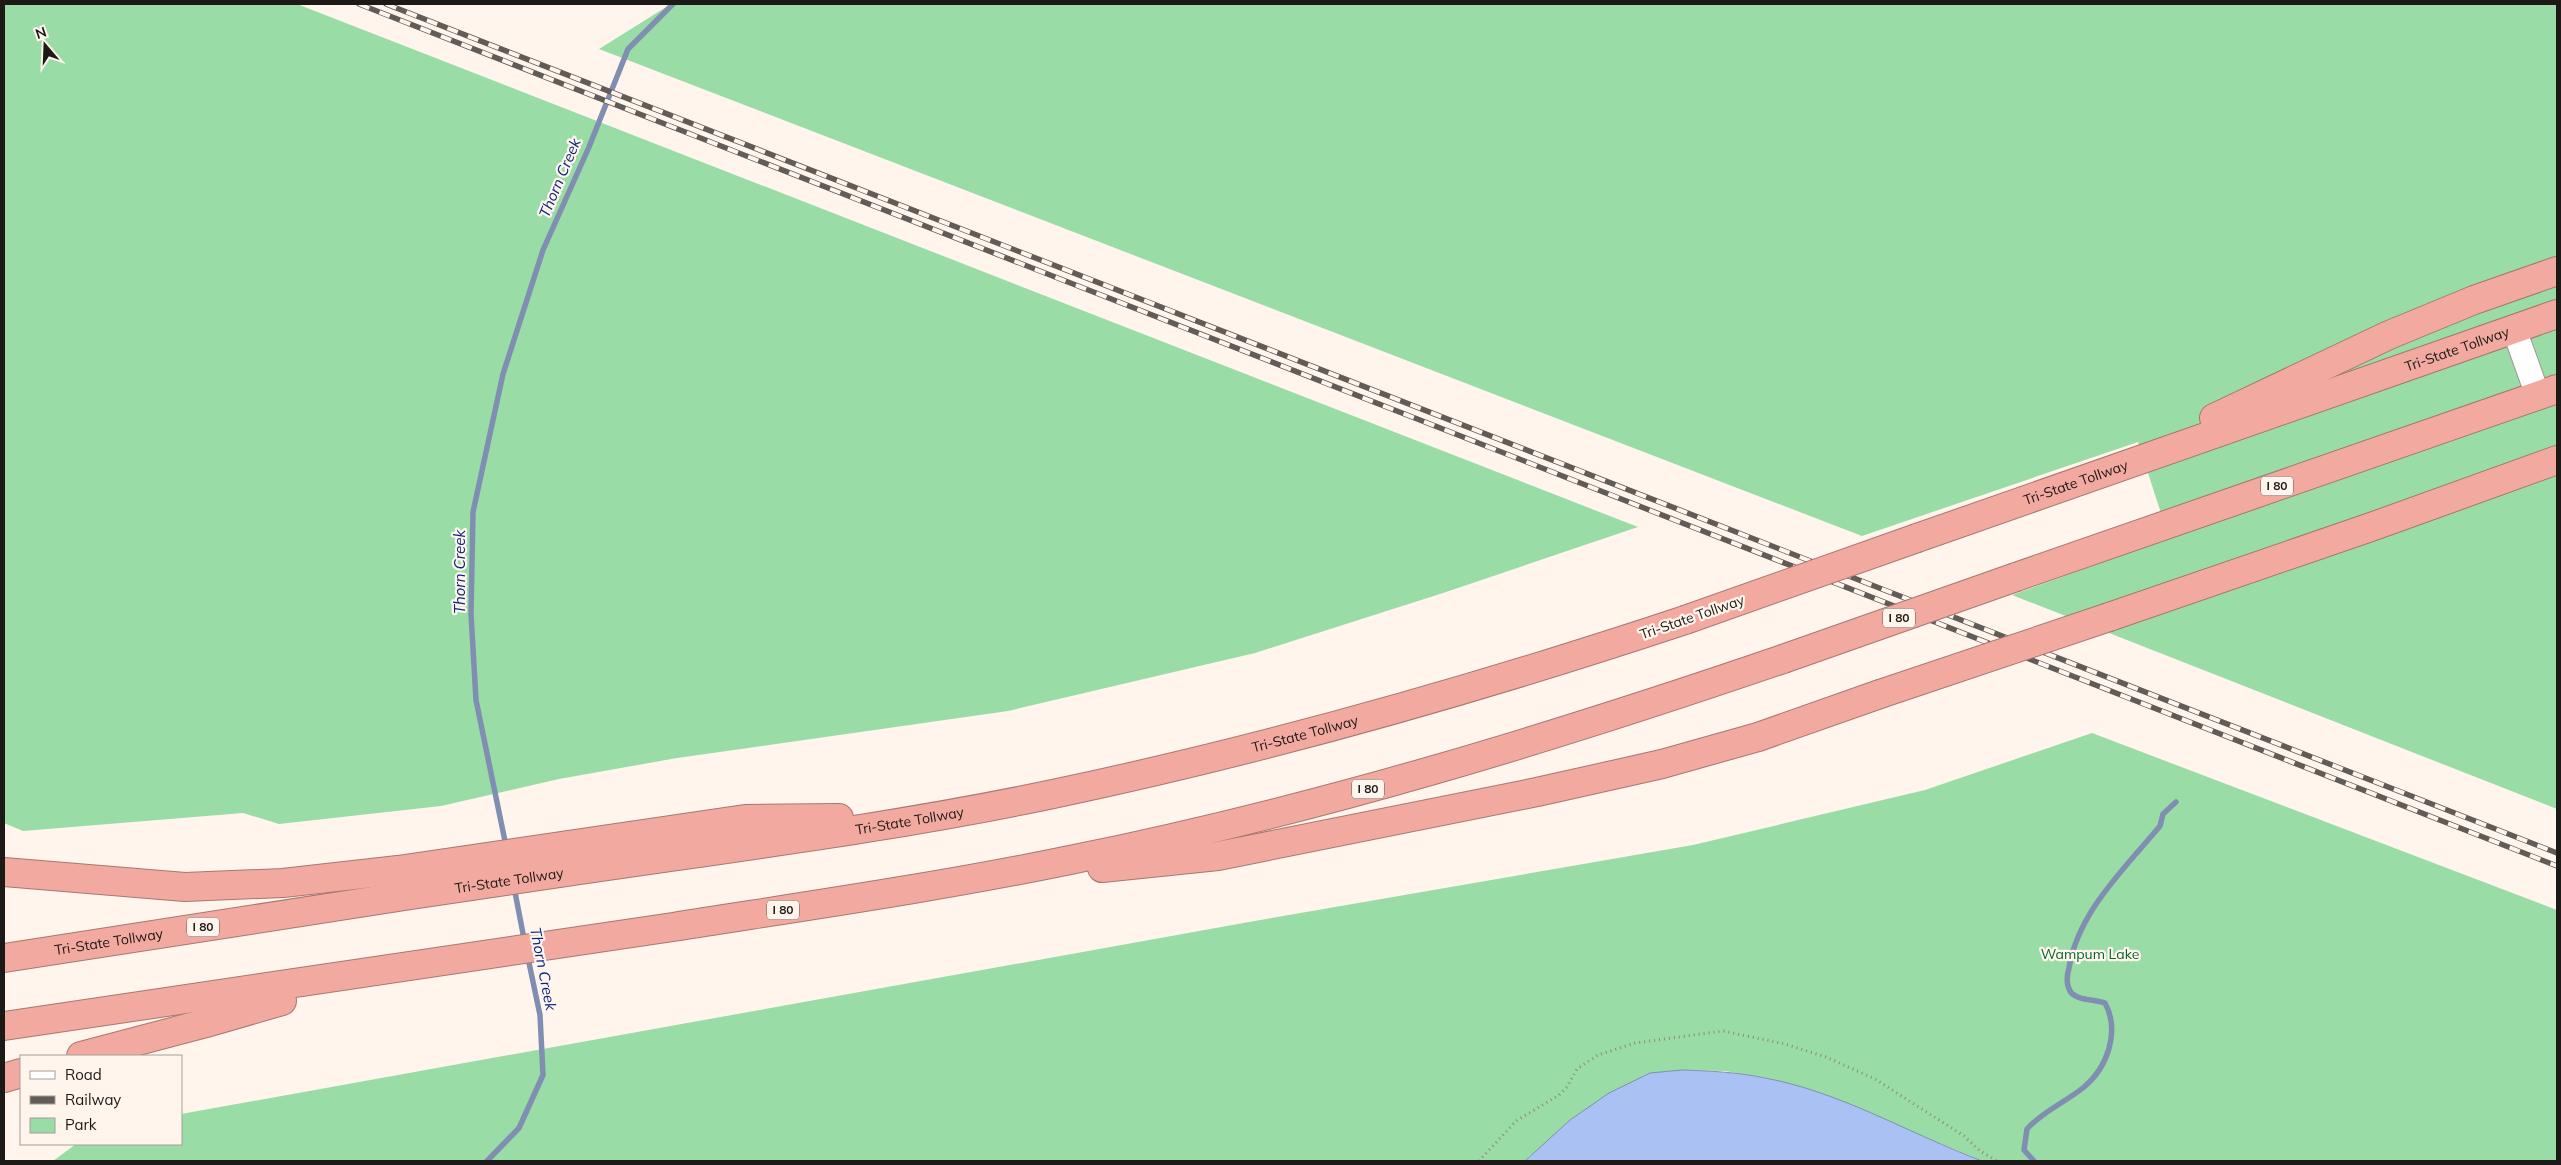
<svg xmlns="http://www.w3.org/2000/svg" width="2561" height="1165" font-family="Mulish,sans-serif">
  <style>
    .green { fill: #99dca6 }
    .water { fill: #aac1f3; stroke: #808fb1 }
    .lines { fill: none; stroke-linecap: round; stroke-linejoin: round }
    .stream { stroke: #808fb1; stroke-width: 5.5 }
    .minor-casing { stroke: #a29891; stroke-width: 26 }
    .highway-casing { stroke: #a77770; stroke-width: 30 }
    .path { stroke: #8f8882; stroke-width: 3; stroke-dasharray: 1 4; stroke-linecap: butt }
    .minor { stroke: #fff; stroke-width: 24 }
    .highway { stroke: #f2aaa0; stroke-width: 28 }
    .rail-casing { stroke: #625c58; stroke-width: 5.5 }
    .rail { stroke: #fff5ed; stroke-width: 4; stroke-dasharray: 11; stroke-linecap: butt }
    .highway-bridge-casing { stroke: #a77770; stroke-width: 30; stroke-linecap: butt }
    .highway-bridge { stroke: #f2aaa0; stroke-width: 28 }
    .labels { text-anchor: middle; stroke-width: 4.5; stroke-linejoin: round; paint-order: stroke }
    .shield { fill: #fff5ed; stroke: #615b56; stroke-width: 1 }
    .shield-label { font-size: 12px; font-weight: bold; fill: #1d1916 }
    .street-label { font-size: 14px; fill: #1d1916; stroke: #fff5ed }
    .park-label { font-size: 14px; fill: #01672b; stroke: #fff5ed }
    .water-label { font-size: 15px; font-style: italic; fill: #0a2580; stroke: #fff5ed }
  </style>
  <rect width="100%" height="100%" fill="#fff5ed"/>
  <!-- green -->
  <path class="green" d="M4,4H297L1638,527L1443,593L1255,653L1008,711L677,758L559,779L441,806L279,824L243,813L23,831L4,823Z
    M671,4H2557V809L2012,595L2169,538L2138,442L1862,536L599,49Z
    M2092,733L2557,910V1161H1982L1823,1095L1767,1078L1725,1071L1682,1070L1531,1155L1525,1161H53L76,1144H181V1114L1249,922L1693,845L1925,790Z"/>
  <!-- water -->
  <path class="water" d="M1682,1070C1710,1071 1737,1072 1765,1078C1841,1092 1910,1134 1982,1161H1525L1570,1120L1609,1093L1650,1073Z"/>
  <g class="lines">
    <!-- stream -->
    <path class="stream" d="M506,846L476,700L471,614L473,512L503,374L543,250L589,147L628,49L673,4
      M514,887L525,944
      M487,1161L519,1128L543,1075L540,1015L528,958
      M2034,1161L2024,1150L2027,1129C2043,1111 2066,1102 2084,1087C2108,1067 2120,1031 2105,1003C2095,999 2076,1001 2070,991C2066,984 2067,975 2069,968C2078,912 2125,868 2160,826L2163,814L2176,802"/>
    <!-- minor casing -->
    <g class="minor-casing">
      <path id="minor" d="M2514,329L2538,396"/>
    </g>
    <!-- highway casing -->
    <g class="highway-casing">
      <g id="highway">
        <path d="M2214,418L2389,335L2474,300L2557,271"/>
        <path id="s1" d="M1917,538L2557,314"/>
        <path d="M2016,577L2557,389"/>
        <path d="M2109,617L2371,527L2557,460"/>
        <path d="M1102,868L1218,856L1537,792L1662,764L1758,737L1880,694"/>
        <path d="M4,872L185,887L283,883L398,870L745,819L839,818"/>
        <path id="s2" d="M4,958C191,929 379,899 567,872C729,848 892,828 1053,794C1267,749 1477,689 1685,620"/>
        <path d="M4,1026C227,995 450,962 673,927C806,906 939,887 1070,860C1313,811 1549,739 1783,659"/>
        <path d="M81,1056L206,1023L282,1001"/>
        <path d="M4,1078L21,1073"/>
      </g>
    </g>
    <!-- path -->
    <path class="path" d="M1479,1161L1516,1121L1559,1095L1567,1087L1577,1069L1598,1055L1635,1043L1723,1031L1785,1044L1826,1057L1875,1079L1964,1136L1980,1151L1997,1161"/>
    <!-- minor -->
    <use href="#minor" class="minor"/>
    <!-- highway -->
    <use href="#highway" class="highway"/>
    <!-- rail casing -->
    <g class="rail-casing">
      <path id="rail" d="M359,4L2557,866
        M386,4L2557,853"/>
    </g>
    <!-- rail -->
    <use href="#rail" class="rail"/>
    <!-- highway-bridge casing -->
    <g class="highway-bridge-casing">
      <path id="highway-bridge" d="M1685,620L1917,538
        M1783,659L2016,577
        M1880,694L2109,617"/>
    </g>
    <!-- highway-bridge -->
    <use href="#highway-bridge" class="highway-bridge"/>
  </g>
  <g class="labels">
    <!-- shield labels -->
    <g class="shield">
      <rect x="2261" y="476.5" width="32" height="19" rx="4"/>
      <rect x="1883" y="608.5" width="32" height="19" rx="4"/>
      <rect x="1352" y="779.5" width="32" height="19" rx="4"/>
      <rect x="767" y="900.5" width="32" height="19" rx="4"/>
      <rect x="187" y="917.5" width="32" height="19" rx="4"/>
    </g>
    <g class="shield-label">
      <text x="2277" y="490">I 80</text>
      <text x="1899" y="622">I 80</text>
      <text x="1368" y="793">I 80</text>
      <text x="783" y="914">I 80</text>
      <text x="203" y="931">I 80</text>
    </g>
    <!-- street labels -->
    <g class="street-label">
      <text dy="5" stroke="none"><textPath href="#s1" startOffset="572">Tri-State Tollway</textPath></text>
      <text dy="5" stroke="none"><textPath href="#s1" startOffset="168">Tri-State Tollway</textPath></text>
      <text transform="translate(1692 617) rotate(-19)" y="5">Tri-State Tollway</text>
      <text dy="5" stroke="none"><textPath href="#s2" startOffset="1321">Tri-State Tollway</textPath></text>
      <text dy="5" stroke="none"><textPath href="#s2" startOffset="916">Tri-State Tollway</textPath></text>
      <text dy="5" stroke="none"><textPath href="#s2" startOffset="511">Tri-State Tollway</textPath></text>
      <text dy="5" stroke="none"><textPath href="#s2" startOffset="106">Tri-State Tollway</textPath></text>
    </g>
    <!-- park labels -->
    <g class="park-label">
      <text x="2090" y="959">Wampum Lake</text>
    </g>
    <!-- water labels -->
    <g class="water-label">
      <text transform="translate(560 178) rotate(-67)" y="5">Thorn Creek</text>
      <text transform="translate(460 572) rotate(-90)" y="5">Thorn Creek</text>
      <text transform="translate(543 969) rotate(79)" y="5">Thorn Creek</text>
    </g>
  </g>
  <!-- border -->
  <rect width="2561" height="1165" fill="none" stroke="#1d1916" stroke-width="10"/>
  <!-- legend -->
  <rect x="20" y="1055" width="162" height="90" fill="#fff5ed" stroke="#a59d97"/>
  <rect x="30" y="1071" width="25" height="8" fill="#ffffff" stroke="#a59d97"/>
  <text x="65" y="1080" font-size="15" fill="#1d1916">Road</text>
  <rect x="30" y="1096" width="25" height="8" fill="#625c58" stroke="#a59d97"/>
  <text x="65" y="1105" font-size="15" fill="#1d1916">Railway</text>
  <rect x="30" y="1118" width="25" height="15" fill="#99dca6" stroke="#a59d97"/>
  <text x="65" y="1130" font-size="15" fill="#1d1916">Park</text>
  <!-- north arrow -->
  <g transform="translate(45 45) rotate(341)" stroke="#fff5ed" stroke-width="4" paint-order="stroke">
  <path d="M0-4L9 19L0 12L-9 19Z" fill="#1d1916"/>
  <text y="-8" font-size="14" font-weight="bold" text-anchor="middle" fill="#1d1916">N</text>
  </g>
</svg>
